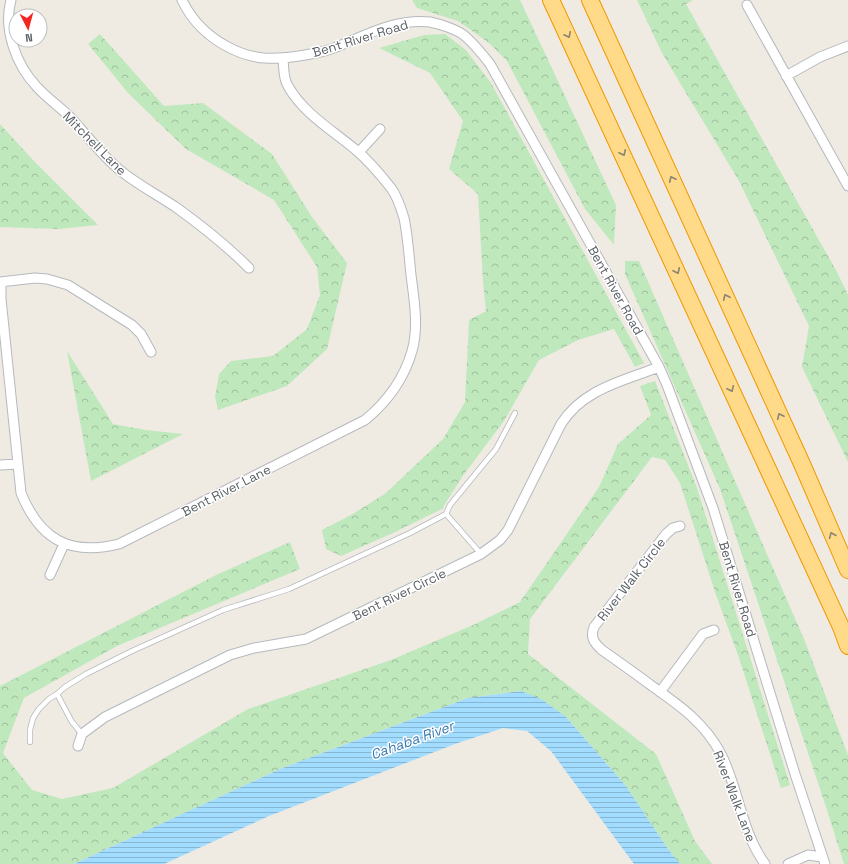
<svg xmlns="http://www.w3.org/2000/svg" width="848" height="864" font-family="'Space Grotesk',sans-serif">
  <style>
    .forest { fill: url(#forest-crowns) }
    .water { fill: url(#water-rules) }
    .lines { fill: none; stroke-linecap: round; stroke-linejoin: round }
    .service-casing { stroke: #b5b9be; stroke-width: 6 }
    .minor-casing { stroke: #b5b9be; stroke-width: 11 }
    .motorway-casing { stroke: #f19700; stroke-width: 18 }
    .service { stroke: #fff; stroke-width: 4.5 }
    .minor { stroke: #fff; stroke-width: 9 }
    .motorway { stroke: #ffda89; stroke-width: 16 }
    .oneway { stroke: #8c8570 }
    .labels { text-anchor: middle; stroke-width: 3; stroke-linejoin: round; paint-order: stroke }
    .street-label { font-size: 13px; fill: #5b6065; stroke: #fff }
    .water-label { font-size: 14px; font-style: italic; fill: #3679af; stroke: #fff }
  </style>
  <defs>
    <pattern id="forest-crowns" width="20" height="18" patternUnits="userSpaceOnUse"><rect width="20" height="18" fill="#c0e8bd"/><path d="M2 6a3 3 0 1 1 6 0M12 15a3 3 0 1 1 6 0" fill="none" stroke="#9fbf9d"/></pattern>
    <pattern id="water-rules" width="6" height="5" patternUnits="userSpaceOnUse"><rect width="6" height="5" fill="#a2dcff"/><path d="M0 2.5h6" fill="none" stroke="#87b6d2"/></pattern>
  </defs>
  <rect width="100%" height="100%" fill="#efebe3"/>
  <!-- forest -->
  <path class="forest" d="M412,0H520L616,205L614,245L585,209L507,61L489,43L458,21L417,8Z
    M637,0H693L686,4L837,272L848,295V462L802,367L809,326L739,181L662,53Z
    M100,34L164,106L203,103L272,154L312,217L347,263L327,349L287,386L218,410L215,397L219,374L231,361L273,356L307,329L320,295L317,267L274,200L186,149L128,93L88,44Z
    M445,34L466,50L491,83L644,363L635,367L614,329L578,340L539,360L504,421L462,477L442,509L393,533L341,556L326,549L322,530L351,515L386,493L443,439L465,402L469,320L486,311L483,282L478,194L449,169L463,121L430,73L379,48L424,35Z
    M0,124L33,160L98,225L59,229L0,227Z
    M625,261H639L804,639L848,755V864H844L826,807L720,489L625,274Z
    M67,351L113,424L146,430L183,434L91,481Z
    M655,381L697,488L790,785L781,788L738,655L716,595L680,483L665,460L652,457L530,619L528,654L656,754L695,841L712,864H680L668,849L626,786L566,717L521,691L468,698L280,769L74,864H0V686L216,575L290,542L300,569L117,646L24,698L3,753L32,790L62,799L113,788L248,709L391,660L473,625L520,602L599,487L618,444L651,415L640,386Z"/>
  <!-- water -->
  <path class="water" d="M521,691L541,699L566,717L626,786L668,849L680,864H634L551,751L527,731L503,728L455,744L269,816L164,864H74L280,769L468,698Z"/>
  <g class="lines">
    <!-- service casing -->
    <g class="service-casing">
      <path id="service" d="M446,514L481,554
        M57,694L72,722L82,734
        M30,742V730L33,718L39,709L49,699L57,694L65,687L86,674L132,651L223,610L289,589L410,533L446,514L450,505L496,449L515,413"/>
    </g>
    <!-- minor casing -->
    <g class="minor-casing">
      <path id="minor" d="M11,0C3,29 16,65 37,87C47,98 60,107 71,118C87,135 102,156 121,171C138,185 158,195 177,208C202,226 227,246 249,268
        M182,0C192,21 207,36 228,47C254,61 276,60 305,55C315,53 324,52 334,48C365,36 395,18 430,22C440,24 459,30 466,37C475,45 483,55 490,64L659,367L667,385L713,508L795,774L825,864
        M747,5L848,186
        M786,76L820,57L848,46
        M359,152L380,129
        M0,282L35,278L47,279L68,285L132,325L141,334L151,352
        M1,282V299L21,493C40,540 70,556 119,544L365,420C387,402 404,379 412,351C419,327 414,299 411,275C409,256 408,237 404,218C401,208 397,196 391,188C380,174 369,161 356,150C332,130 303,113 288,86C283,78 284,68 283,59
        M0,465L18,464
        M680,526L673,528L666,534L594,627C590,637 594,643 602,650C619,662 636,674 652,686C679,705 705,723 721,754C739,789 741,831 765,864
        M50,575L64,544
        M660,692L703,634L714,630
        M78,746L82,734L105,717L230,655L254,648L306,639L481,554L500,540L508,530L561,424C583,389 623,381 659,367
        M788,864L808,855L822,857"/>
    </g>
    <!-- motorway casing -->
    <g class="motorway-casing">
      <path id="motorway" d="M551,0L841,627L848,646
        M590,0L802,464L848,570"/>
    </g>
    <!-- service -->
    <use href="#service" class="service"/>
    <!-- minor -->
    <use href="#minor" class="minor"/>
    <!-- motorway -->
    <use href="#motorway" class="motorway"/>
  </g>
  <!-- one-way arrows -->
  <defs><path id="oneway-chevron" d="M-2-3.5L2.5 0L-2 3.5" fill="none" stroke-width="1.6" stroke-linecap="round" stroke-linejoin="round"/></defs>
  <g class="oneway">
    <use href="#oneway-chevron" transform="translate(568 35) rotate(64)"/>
    <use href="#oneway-chevron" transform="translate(623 153) rotate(65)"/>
    <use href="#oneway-chevron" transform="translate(672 179) rotate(-115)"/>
    <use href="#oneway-chevron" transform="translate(677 271) rotate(65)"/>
    <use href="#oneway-chevron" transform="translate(726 297) rotate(-115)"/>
    <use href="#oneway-chevron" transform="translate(731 389) rotate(65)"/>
    <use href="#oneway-chevron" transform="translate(780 416) rotate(-115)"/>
    <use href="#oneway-chevron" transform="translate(832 535) rotate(-113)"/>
  </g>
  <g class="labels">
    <!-- street labels -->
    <g class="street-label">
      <text transform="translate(360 38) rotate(-17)" y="5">Bent River Road</text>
      <text transform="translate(95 143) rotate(45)" y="5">Mitchell Lane</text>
      <text transform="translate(616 290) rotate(61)" y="5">Bent River Road</text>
      <text transform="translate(226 490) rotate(-27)" y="5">Bent River Lane</text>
      <text transform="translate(631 579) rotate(-52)" y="5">River Walk Circle</text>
      <text transform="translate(738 589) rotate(73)" y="5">Bent River Road</text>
      <text transform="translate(399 594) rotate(-26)" y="5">Bent River Circle</text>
      <text transform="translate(735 796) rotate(69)" y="5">River Walk Lane</text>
    </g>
    <!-- water labels -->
    <g class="water-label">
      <text transform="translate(412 740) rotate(-20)" y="5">Cahaba River</text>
    </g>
  </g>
  <!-- north arrow -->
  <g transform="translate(28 28) rotate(174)"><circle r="19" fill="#ffffff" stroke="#bdbfc1"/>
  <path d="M0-3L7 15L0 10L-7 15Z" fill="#f52622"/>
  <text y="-6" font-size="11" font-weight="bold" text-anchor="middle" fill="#5b6065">N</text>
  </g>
</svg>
